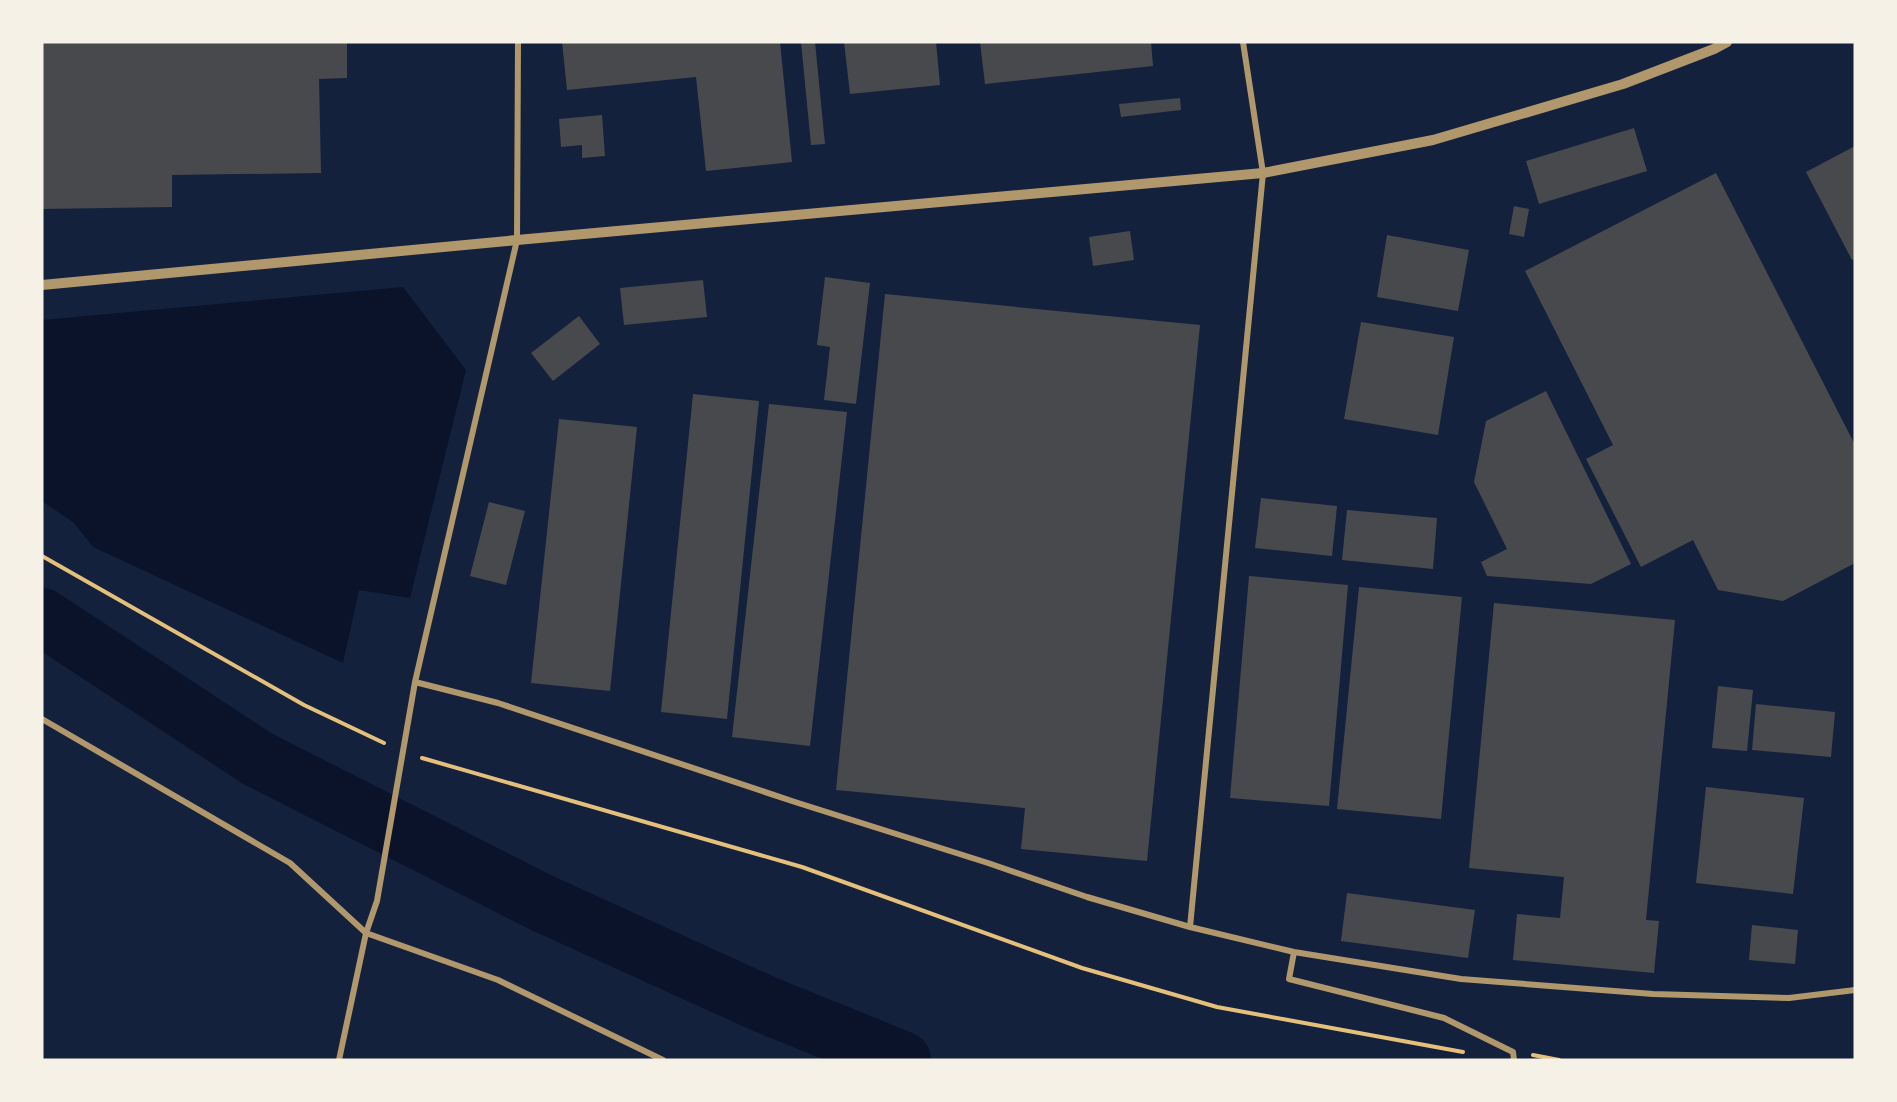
<svg xmlns="http://www.w3.org/2000/svg" width="1897" height="1102" font-family="'Sofia Sans Condensed',sans-serif">
  <style>
    .water { fill: #0b132b }
    .lines { fill: none; stroke-linecap: round; stroke-linejoin: round }
    .river { stroke: #0b132b; stroke-width: 58 }
    .building { fill: #48494c }
    .path { stroke: #e5c07b; stroke-width: 4 }
    .minor { stroke: #b1986c; stroke-width: 6 }
    .tertiary { stroke: #b1986c; stroke-width: 10 }
  </style>
  <rect width="100%" height="100%" fill="#14213d"/>
  <!-- water -->
  <path class="water" d="M403,287L466,370L410,598L359,590L343,663L93,547L74,523L42,501V320Z"/>
  <g class="lines">
    <!-- river -->
    <path class="river" d="M42,617L258,759L542,903L764,1004L902,1060"/>
  </g>
  <!-- building -->
  <path class="building" d="M42,42H347V78L319,79L321,173L172,175V207L42,209Z
    M562,42H780L792,162L706,171L696,77L567,90Z
    M801,42H815L825,144L811,145Z
    M844,42H936L940,85L850,94Z
    M980,42H1151L1153,66L985,84Z
    M1180,98L1181,110L1121,117L1119,104Z
    M602,115L605,156L582,158V145L561,147L559,119Z
    M1634,128L1647,171L1539,204L1526,161Z
    M1855,146V258L1852,260L1806,172Z
    M1716,173L1855,445V563L1783,601L1718,590L1693,540L1641,567L1586,459L1613,445L1525,271Z
    M1514,206L1529,209L1524,237L1509,234Z
    M1130,231L1134,260L1093,266L1089,237Z
    M1387,235L1469,250L1458,311L1377,297Z
    M825,277L870,283L856,404L824,400L830,347L817,345Z
    M703,280L707,317L624,325L620,288Z
    M885,294L1200,325L1147,861L1021,849L1025,808L836,790Z
    M579,316L600,344L553,381L531,353Z
    M1361,322L1454,337L1438,435L1344,419Z
    M1546,391L1631,564L1591,584L1487,576L1481,562L1507,549L1474,482L1486,421Z
    M693,394L759,401L727,719L661,712Z
    M769,404L847,412L810,746L732,737Z
    M559,419L637,427L610,691L531,683Z
    M1261,498L1337,506L1332,556L1255,548Z
    M489,502L525,511L506,585L470,576Z
    M1347,510L1437,518L1433,569L1342,560Z
    M1249,576L1348,585L1329,806L1230,798Z
    M1359,587L1462,597L1441,819L1337,809Z
    M1494,603L1675,620L1646,920L1659,921L1654,973L1513,960L1517,914L1560,918L1564,877L1469,868Z
    M1718,686L1753,690L1747,751L1712,748Z
    M1756,704L1835,712L1831,757L1752,750Z
    M1706,787L1804,798L1793,894L1696,883Z
    M1347,893L1475,910L1468,958L1341,941Z
    M1752,925L1798,930L1795,964L1749,960Z"/>
  <g class="lines">
    <!-- path -->
    <path class="path" d="M42,556L304,705L384,743
      M422,758L802,867L1082,968L1217,1007L1463,1052
      M1533,1055L1559,1060"/>
    <!-- minor -->
    <path class="minor" d="M415,682L498,703L795,802L988,863L1087,897L1190,927L1294,952L1461,979L1653,994L1789,998L1855,990
      M42,719L290,863L366,933L498,980L663,1060
      M1190,927L1263,173L1243,42
      M1294,952L1289,979L1444,1018L1513,1052L1514,1060
      M339,1060L366,933L377,901L415,682L517,240L518,42"/>
    <!-- tertiary -->
    <path class="tertiary" d="M42,285L517,240L1263,173L1433,140L1623,84L1714,49L1727,42"/>
  </g>
  <!-- border -->
  <rect width="1897" height="1102" fill="none" stroke="#f6f1e7" stroke-width="87"/>
</svg>
